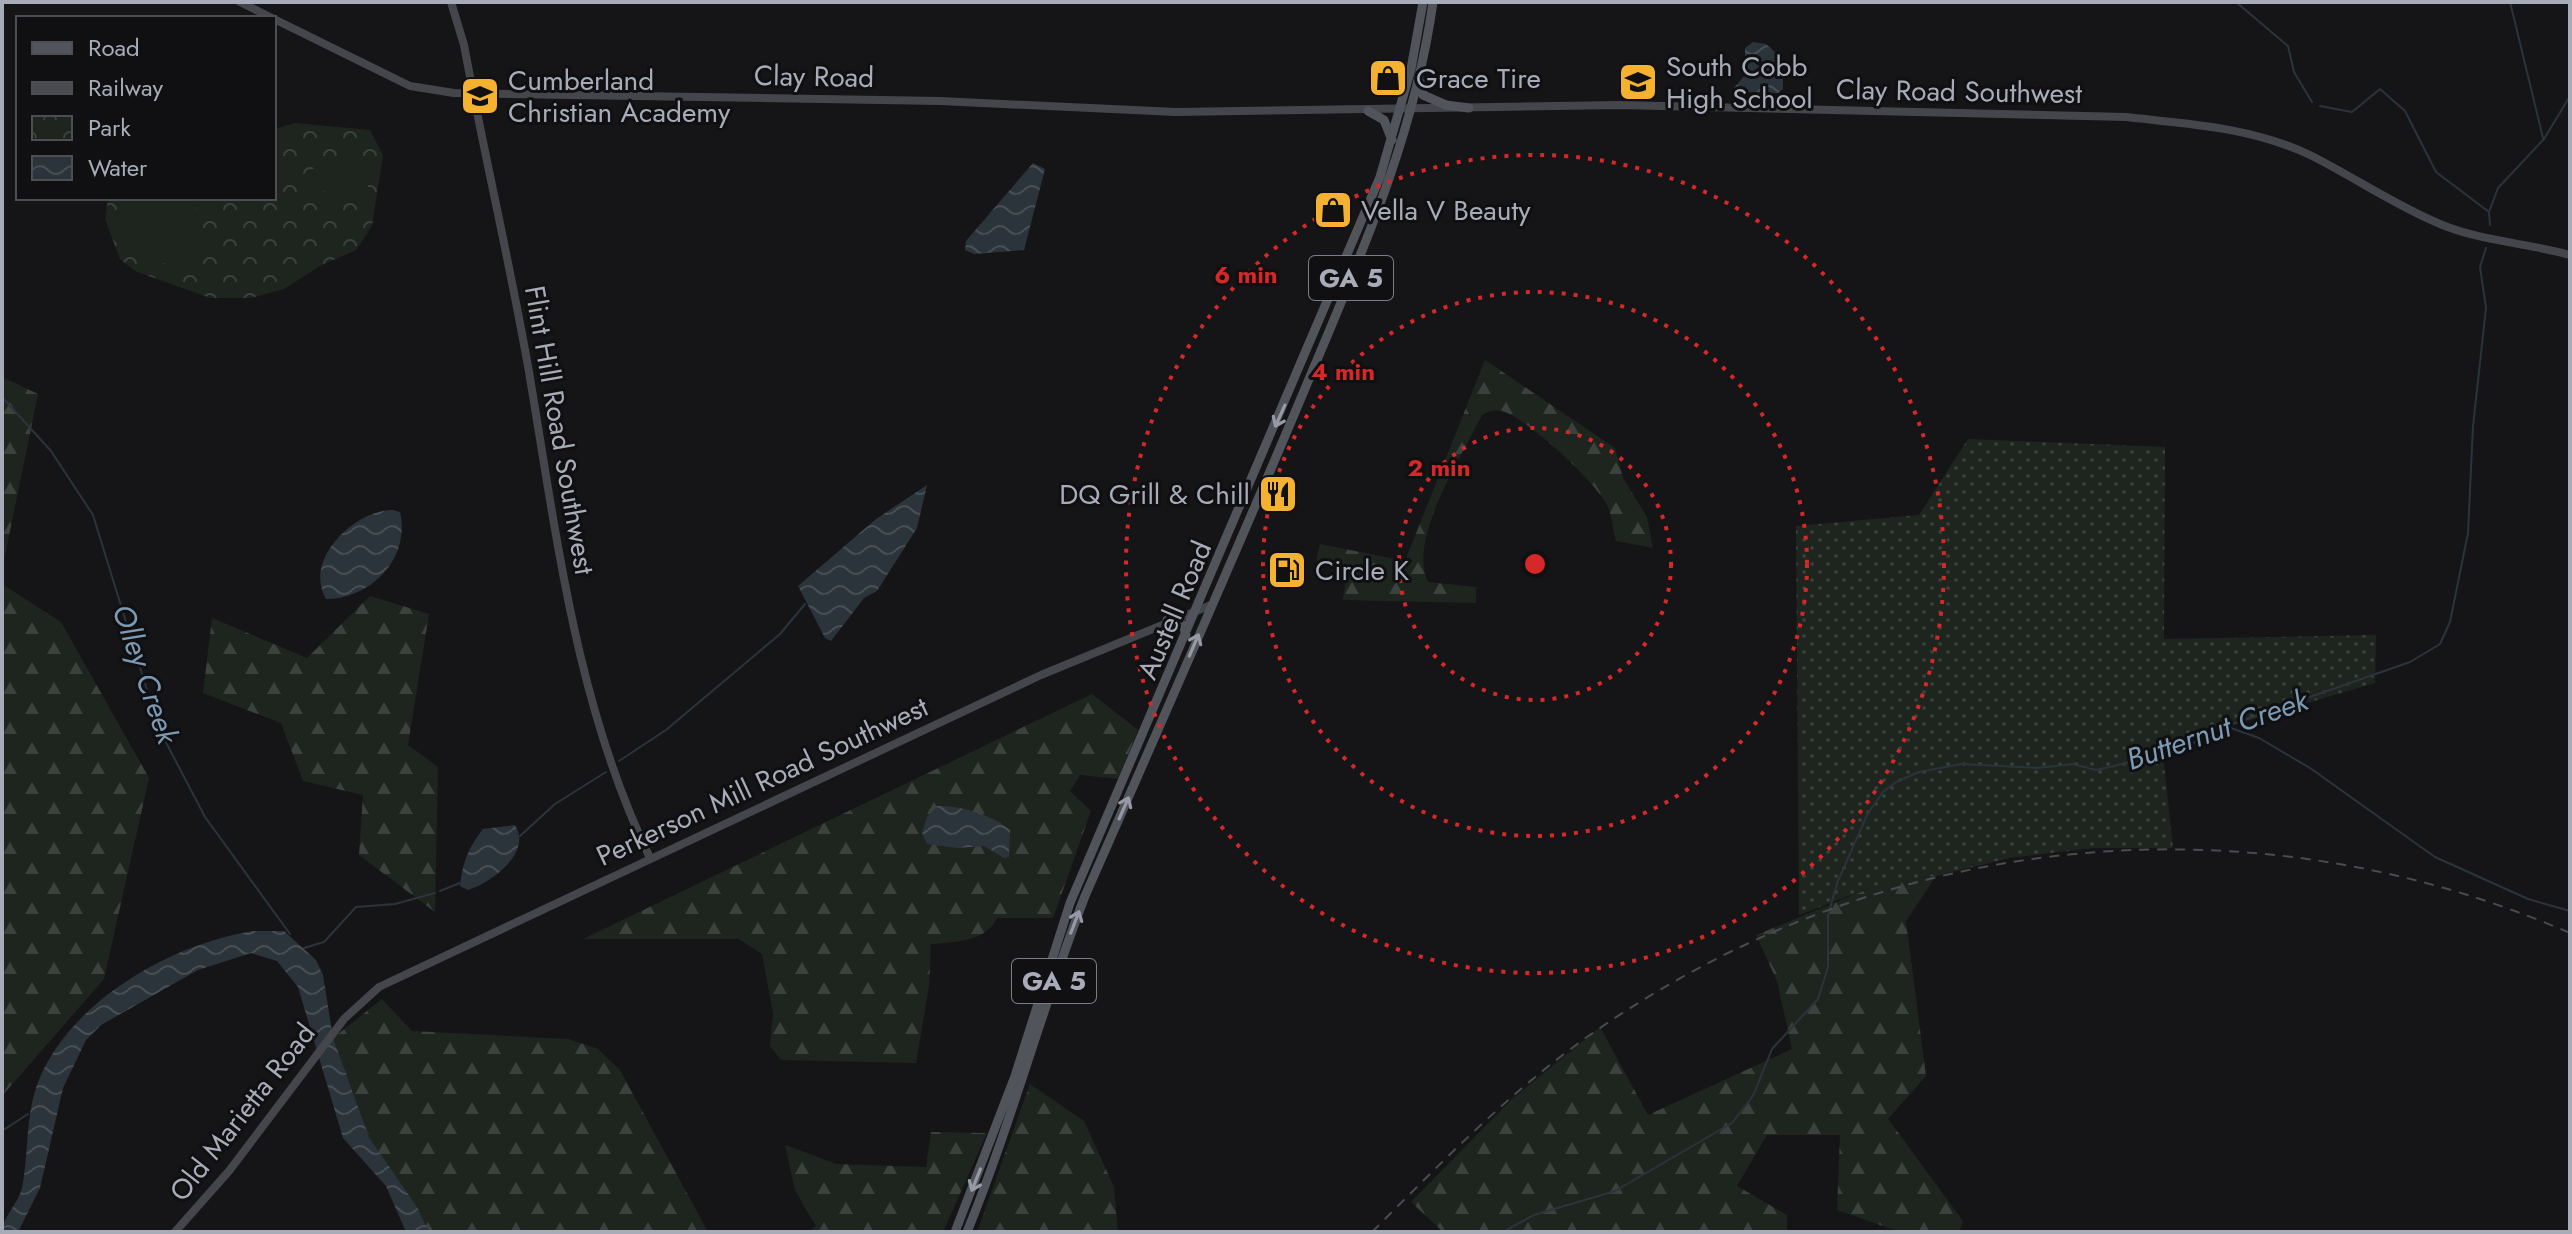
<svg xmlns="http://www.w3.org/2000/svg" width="2572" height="1234" font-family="Jost,sans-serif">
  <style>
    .grass { fill: url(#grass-dots) }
    .forest { fill: url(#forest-firs) }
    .park { fill: url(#park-crowns) }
    .pitch { fill: #1d251e }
    .water { fill: url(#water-waves) }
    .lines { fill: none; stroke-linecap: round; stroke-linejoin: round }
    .stream { stroke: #2b343b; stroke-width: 2 }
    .secondary { stroke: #44464c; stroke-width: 8 }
    .primary { stroke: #52545b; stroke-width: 9 }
    .rail { stroke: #494b51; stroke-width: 2; stroke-dasharray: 10 8; stroke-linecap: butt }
    .oneway { stroke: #969aa5 }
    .ring { fill: none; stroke: #d62828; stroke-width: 4; stroke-dasharray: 4 8 }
    .labels { text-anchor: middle; stroke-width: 6; stroke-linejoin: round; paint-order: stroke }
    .shield { fill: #101012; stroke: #7a7d86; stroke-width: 2 }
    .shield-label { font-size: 26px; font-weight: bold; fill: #a7acb8 }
    .poi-label { font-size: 28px; fill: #a7acb8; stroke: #101012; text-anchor: start }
    .street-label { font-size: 28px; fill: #a7acb8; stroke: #101012 }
    .water-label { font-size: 30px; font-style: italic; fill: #7d9ab3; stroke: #101012 }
    .centre { fill: #d62828; stroke: #101012; stroke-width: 4 }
    .ring-label { font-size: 24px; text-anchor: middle; font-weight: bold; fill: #d62828; stroke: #101012; stroke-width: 6; stroke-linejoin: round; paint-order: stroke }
  </style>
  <defs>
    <pattern id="grass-dots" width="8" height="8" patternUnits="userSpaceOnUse" patternTransform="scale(2)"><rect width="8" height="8" fill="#1d251e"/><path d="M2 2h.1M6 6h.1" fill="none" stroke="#3b423d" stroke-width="1.8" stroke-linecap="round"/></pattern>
    <pattern id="forest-firs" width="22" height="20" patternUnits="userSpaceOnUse" patternTransform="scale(2)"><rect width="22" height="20" fill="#1d251e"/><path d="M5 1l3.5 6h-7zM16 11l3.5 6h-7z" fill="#3b423d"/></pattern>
    <pattern id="park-crowns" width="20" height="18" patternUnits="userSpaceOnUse" patternTransform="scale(2)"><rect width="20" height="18" fill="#1d251e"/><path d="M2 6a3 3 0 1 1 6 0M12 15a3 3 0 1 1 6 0" fill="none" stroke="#3b423d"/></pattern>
    <pattern id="water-waves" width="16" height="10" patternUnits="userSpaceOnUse" patternTransform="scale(2)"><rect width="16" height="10" fill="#2b343b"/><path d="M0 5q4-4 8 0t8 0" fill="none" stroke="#474f55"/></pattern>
  </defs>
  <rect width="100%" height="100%" fill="#151517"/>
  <!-- grass -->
  <path class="grass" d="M1968,439L2165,447L2164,639L2376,635L2375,683L2162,746L2173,848H2093L2010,858L1936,876L1880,884L1799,915L1796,526L1919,515Z"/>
  <!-- forest -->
  <path class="forest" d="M1485,360L1615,448L1623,478L1647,517L1653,548L1616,541C1613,530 1612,515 1607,505C1595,481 1531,422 1505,412C1496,409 1489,411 1482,415C1462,456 1407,540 1428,582L1476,587V603L1343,600L1347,572L1316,561L1320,544L1405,561Z
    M2,377L38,394L2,570Z
    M2,584L61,622L149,778L104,979L2,1096Z
    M370,596L429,614L408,745L438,767L435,912L359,855L363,795L303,781L281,723L203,693L212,618L307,658Z
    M1092,694L1138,730L1118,779L1080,775L1070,791L1091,811L1053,918H997C986,942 955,942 931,944L929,986L916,1063L781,1060L770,1046L773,1013L762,954L739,939H583Z
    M1936,876L1906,921L1926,1076L1888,1119L1963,1221L1959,1232H1900L1837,1210L1840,1135H1767L1737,1186L1787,1215V1232H1443L1411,1202L1511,1100L1600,1027L1648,1115L1792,1049L1777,981L1756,935L1880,884Z
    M382,999L412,1031L568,1039L598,1049L620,1070L708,1232H429L417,1207L369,1137L333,1038Z
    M1030,1084L1084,1121L1114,1187L1118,1232H977Z
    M931,1132L987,1133L943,1232H808L816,1226L795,1190L785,1145L837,1164L926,1167Z"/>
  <!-- park -->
  <path class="park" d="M295,123L370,130L383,155L372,226L356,250L320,266L284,289L251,298H210L135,271L120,259L105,219L108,198H274V129Z"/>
  <!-- pitch -->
  <path class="pitch" d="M348,149H356L366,158L369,202C344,206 318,197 311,170Z
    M116,198H195L199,225L206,233L194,266C151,271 118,240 116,198Z"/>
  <!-- water -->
  <path class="water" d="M1753,42L1766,44L1783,59V89L1778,93L1735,92L1734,88L1745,75V48Z
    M1033,163L1045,169L1024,250L974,254L965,250L966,241Z
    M927,485L917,528L877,591L864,598L831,641L825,638L798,586L876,519Z
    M393,510L400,512C411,559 370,599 326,599C303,559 355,510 393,510Z
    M937,806C959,805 993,815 1010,830L1009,857L1004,858L984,846L958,848L927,844L922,833L927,817Z
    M515,825C533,853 490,883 468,890L460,886C462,864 469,846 483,829Z
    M253,931H284L316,960L323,975L333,1038L369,1137L417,1207L429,1232H406L386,1186L343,1138L298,987L277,961L251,953L198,970L101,1025L86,1040L63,1088L40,1188L18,1232H2C2,1218 18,1204 22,1188C29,1154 25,1119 37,1085C67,1003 170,944 253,931Z"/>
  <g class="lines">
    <!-- stream -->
    <path class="stream" d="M2236,2L2288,46L2294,72L2312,102
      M2510,2L2543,138
      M2320,106L2352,112L2380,89L2405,111L2436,172L2489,212
      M2490,225L2489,212L2498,188L2544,139L2570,96
      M2,397L51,451L93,515L159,729L205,817L290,934
      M2228,727L2259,738L2310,768L2435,857L2528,899L2570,911
      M619,761L666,730L780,634L805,604
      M520,836L555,804L606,772
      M440,891L460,883
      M304,948L324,942L356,907L395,904L435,893
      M2,1131L28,1114
      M1503,1232L1534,1215L1615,1191L1732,1123L1753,1096L1772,1049L1818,999L1828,967V916L1837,883L1868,813L1883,792L1896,782L1919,772L1961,764L2037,768L2073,764L2096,770L2114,766L2187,746L2227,726L2410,662L2440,644L2450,622L2468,533L2473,426L2486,308L2480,267L2486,248"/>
    <!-- secondary -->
    <path class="secondary" d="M240,2L272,18
      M451,2L464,45C484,154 510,263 529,372C557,537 576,705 650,858
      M274,19L410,86L454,93L940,101L1176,112L1619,105L2126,117C2189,124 2251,127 2310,155C2354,177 2394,205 2440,224C2480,241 2527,243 2570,255
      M175,1232L229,1171L344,1019L379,987L1041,675L1211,605"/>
    <!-- primary -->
    <path class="primary" d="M1421,83L1423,95L1446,105L1469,108
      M1368,111L1384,120L1392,140
      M1167,620L1183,625L1186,635
      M955,1232L1015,1076L1070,903L1380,177L1411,69L1423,2
      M967,1232C1012,1122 1042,1007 1085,896C1159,728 1233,560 1304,391C1357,264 1414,140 1433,2"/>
    <!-- rail -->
    <path class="rail" d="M1372,1232C1444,1160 1516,1085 1600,1028C1889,830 2248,794 2570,933"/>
  </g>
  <!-- one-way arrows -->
  <defs><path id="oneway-shaft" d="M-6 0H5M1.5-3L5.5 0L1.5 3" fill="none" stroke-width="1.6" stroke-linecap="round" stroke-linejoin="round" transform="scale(2)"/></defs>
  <g class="oneway">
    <use href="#oneway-shaft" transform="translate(1280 416) rotate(114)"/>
    <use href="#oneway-shaft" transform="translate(1194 645) rotate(-67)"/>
    <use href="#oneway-shaft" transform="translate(1124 808) rotate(-66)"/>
    <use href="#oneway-shaft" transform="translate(1075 922) rotate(-69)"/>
    <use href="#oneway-shaft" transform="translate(976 1180) rotate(112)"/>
  </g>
  <!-- distance rings -->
  <g class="ring">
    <circle cx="1535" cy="564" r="136"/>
    <circle cx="1535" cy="564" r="272"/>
    <circle cx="1535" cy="564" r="409"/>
  </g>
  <!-- icons -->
  <defs>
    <g id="shop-square" transform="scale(2)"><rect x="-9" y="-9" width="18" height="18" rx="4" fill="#f4b230" stroke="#101012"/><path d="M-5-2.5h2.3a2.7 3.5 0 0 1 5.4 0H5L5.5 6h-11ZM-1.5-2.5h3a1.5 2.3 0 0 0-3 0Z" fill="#111"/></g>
    <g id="school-square" transform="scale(2)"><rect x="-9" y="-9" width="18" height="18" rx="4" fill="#f4b230" stroke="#101012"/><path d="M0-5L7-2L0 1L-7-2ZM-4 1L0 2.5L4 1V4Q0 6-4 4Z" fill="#111"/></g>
    <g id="restaurant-square" transform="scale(2)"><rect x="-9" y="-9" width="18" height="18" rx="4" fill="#f4b230" stroke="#101012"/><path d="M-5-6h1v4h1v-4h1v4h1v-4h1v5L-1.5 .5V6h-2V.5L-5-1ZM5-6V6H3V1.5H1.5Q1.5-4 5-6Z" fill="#111"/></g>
    <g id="fuel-square" transform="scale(2)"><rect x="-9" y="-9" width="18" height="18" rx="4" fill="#f4b230" stroke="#101012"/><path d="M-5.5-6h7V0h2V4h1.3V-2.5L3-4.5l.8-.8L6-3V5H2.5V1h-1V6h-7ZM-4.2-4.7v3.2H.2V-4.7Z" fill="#111"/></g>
  </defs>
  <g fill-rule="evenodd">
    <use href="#shop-square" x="1388" y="78"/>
    <use href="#school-square" x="1638" y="82"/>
    <use href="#school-square" x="480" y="96"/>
    <use href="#shop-square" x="1333" y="210"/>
    <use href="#restaurant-square" x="1278" y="494"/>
    <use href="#fuel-square" x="1287" y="570"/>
  </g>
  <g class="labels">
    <!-- shield labels -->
    <g class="shield">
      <rect x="1309" y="256" width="84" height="44" rx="6"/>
      <rect x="1012" y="959" width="84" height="44" rx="6"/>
    </g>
    <g class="shield-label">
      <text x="1351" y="287">GA 5</text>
      <text x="1054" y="990">GA 5</text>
    </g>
    <!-- poi labels -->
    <g class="poi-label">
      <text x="1666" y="76">South Cobb<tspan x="1666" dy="32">High School</tspan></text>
      <text x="1416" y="88">Grace Tire</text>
      <text x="508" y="90">Cumberland<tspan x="508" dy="32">Christian Academy</tspan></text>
      <text x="1361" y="220">Vella V Beauty</text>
      <text x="1250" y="504" text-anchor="end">DQ Grill &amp; Chill</text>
      <text x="1315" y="580">Circle K</text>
    </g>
    <!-- street labels -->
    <g class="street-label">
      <text transform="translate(814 76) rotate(1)" y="10">Clay Road</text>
      <text transform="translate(1959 91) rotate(1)" y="10">Clay Road Southwest</text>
      <text transform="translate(560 430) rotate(80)" y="10">Flint Hill Road Southwest</text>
      <text transform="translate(1174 610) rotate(-67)" y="10">Austell Road</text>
      <text transform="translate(762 781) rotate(-25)" y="10">Perkerson Mill Road Southwest</text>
      <text transform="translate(242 1112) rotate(-52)" y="10">Old Marietta Road</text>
    </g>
    <!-- water labels -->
    <g class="water-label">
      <text transform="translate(145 674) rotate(71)" y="10">Olley Creek</text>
      <text transform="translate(2217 730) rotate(-19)" y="10">Butternut Creek</text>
    </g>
  </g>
  <circle cx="1535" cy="564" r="12" class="centre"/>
  <g class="ring-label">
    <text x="1246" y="283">6 min</text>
    <text x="1343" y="380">4 min</text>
    <text x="1439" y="476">2 min</text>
  </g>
  <!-- border -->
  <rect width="2572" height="1234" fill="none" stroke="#a7acb8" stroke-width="8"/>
  <!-- legend -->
  <rect x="16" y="16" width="260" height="184" fill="#101012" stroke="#4c4e54" stroke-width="2"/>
  <rect x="32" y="42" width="40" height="12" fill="#52545b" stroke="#4c4e54" stroke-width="2"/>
  <text x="88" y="56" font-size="24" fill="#a7acb8">Road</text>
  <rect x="32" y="82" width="40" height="12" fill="#494b51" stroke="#4c4e54" stroke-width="2"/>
  <text x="88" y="96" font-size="24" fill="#a7acb8">Railway</text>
  <rect x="32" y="116" width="40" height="24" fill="url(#park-crowns)" stroke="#4c4e54" stroke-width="2"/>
  <text x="88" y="136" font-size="24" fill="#a7acb8">Park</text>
  <rect x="32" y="156" width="40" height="24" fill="url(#water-waves)" stroke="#4c4e54" stroke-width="2"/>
  <text x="88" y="176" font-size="24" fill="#a7acb8">Water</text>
</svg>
